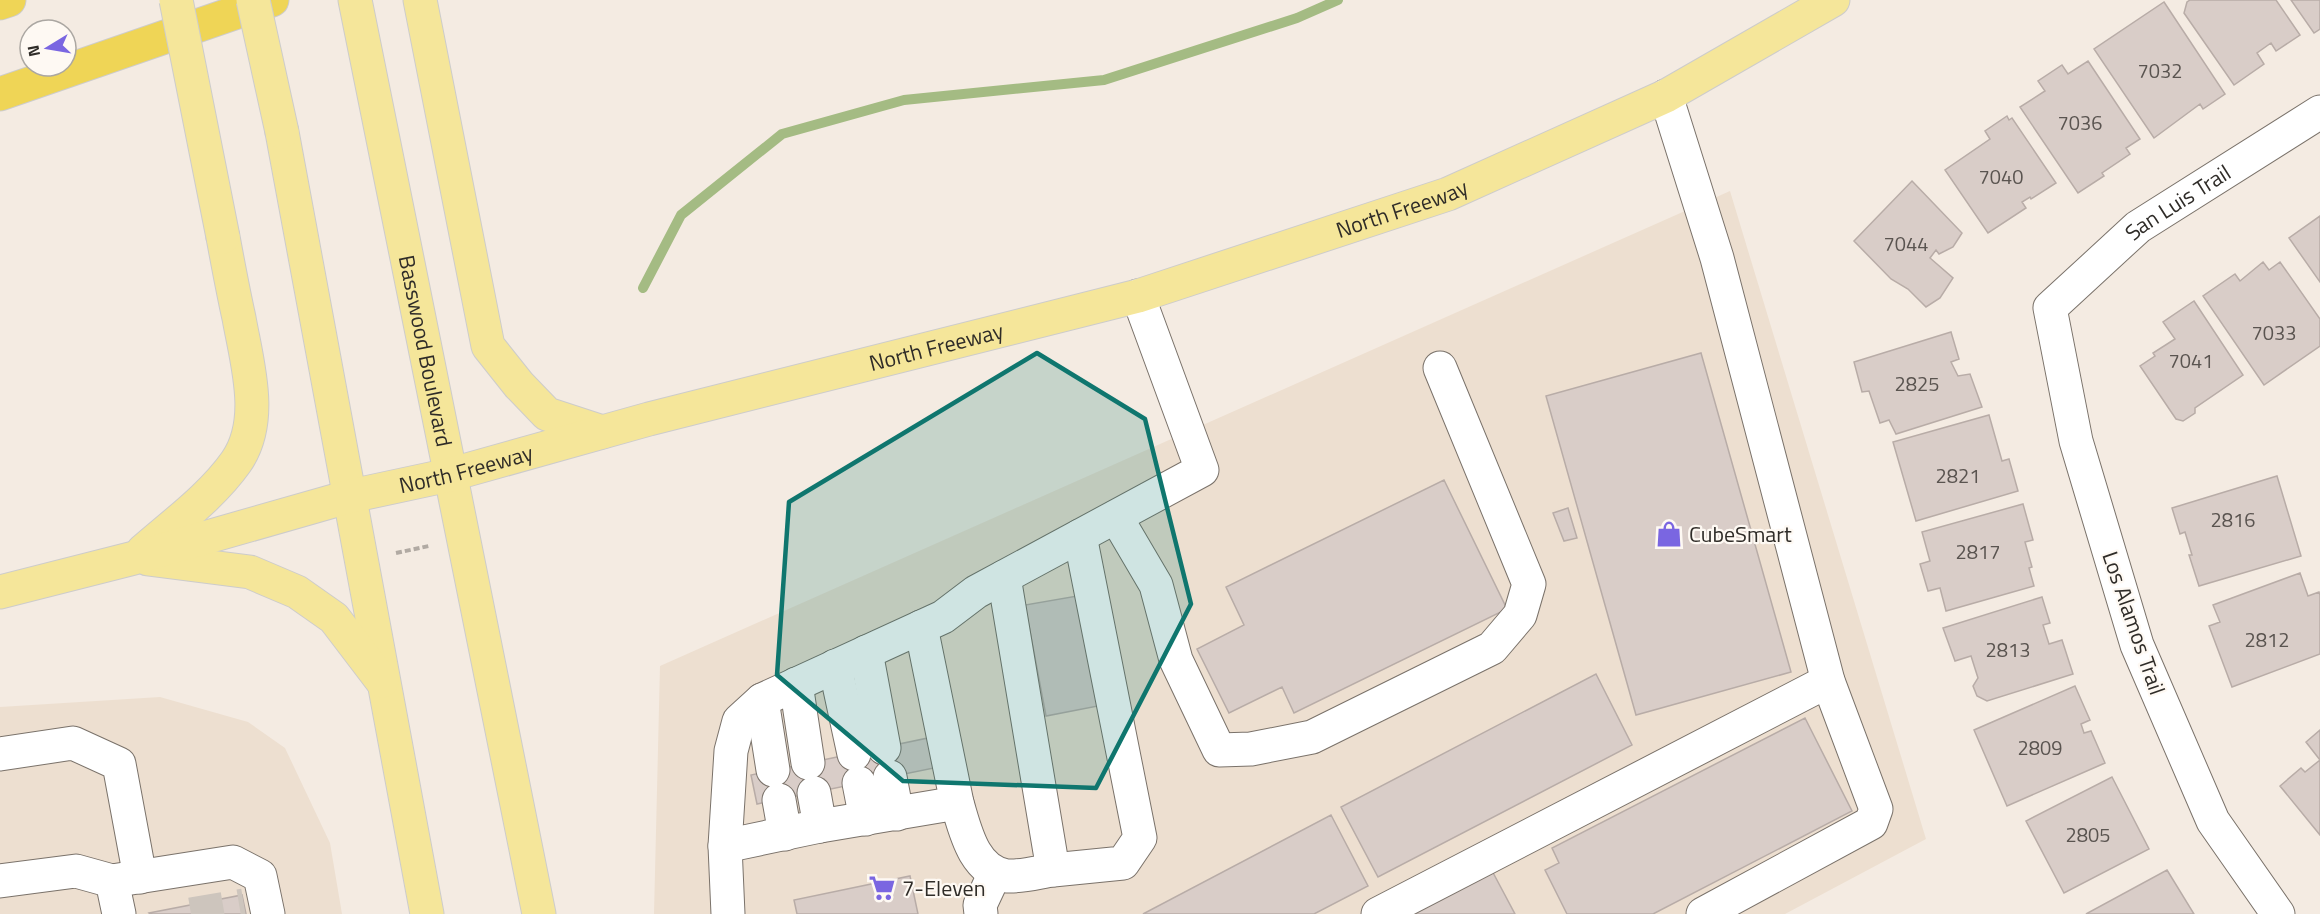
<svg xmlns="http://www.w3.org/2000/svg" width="2320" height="914" font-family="'Titillium Web',sans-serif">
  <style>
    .built { fill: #eddfd0 }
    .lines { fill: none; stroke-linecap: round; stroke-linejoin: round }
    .stream { stroke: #a4bb83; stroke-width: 10 }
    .building { fill: #d9cdc8; stroke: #b8aca7; stroke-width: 1.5 }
    .minor-tunnel { stroke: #cdc5bd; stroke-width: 33; stroke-dasharray: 33 16; stroke-linecap: butt }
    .minor-casing { stroke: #7a726a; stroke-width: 35 }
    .major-casing { stroke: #cdcccb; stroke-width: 35 }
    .highway-casing { stroke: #cdcccb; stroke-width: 35 }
    .path { stroke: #b1aaa3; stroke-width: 4; stroke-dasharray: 6 3; stroke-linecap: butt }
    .minor { stroke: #fff; stroke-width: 33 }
    .major { stroke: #f5e69a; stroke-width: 33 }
    .highway { stroke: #efd556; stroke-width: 33 }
    .major-bridge-casing { stroke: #cdcccb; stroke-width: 35; stroke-linecap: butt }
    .major-bridge { stroke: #f5e69a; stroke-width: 33 }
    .marked { fill: #0f766e; fill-opacity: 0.2; stroke: #0f766e; stroke-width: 4.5; stroke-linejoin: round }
    .labels { text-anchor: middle; stroke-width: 4.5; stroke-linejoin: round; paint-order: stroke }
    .number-label { font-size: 20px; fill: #5a5450 }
    .street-label { font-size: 22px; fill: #2f2c28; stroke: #fef9f3 }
    .poi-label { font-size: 22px; fill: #2f2c28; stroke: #fef9f3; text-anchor: start }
  </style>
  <rect width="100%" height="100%" fill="#f4ebe2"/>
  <!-- built -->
  <path class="built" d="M1730,191L1926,839L1785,914H654L660,666Z
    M160,697L248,722L285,748L330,843L342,914H0V707Z"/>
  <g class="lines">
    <!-- stream -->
    <path class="stream" d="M643,288L681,215L782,134L904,100L1104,80L1297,18L1338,0"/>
  </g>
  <!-- building -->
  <path class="building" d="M2190,0H2276L2300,35L2276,51L2271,43L2257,53L2264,64L2234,85L2184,13L2187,2Z
    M2291,0H2320V29L2314,33Z
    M2164,2L2225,94L2203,109L2200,104L2154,138L2094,49Z
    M2088,61L2140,139L2126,148L2130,154L2102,173L2104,176L2078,193L2020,107L2045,91L2038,81L2062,65L2068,74Z
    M2007,116L2009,120L2012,118L2056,183L2031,199L2030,197L2022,202L2026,208L1988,233L1945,170L1990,139L1985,131Z
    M1912,181L1962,233L1953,247L1939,254L1936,250L1930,258L1953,278L1940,298L1926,307L1908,289L1891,279L1854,241Z
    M2320,216V282L2289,238Z
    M2263,262L2269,270L2280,262L2320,319V346L2264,385L2203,296L2235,274L2240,281Z
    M2194,301L2243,375L2195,408V413L2183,421L2176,419L2140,366L2155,356L2153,353L2175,339L2163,322Z
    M1951,332L1959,359L1951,362L1958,376L1970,374L1982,407L1896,434L1889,420L1880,423L1869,391L1862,392L1854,362Z
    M1701,353L1791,672L1636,715L1546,396Z
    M1989,415L2002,461L2009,459L2018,491L1916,521L1893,442Z
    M2277,476L2301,556L2199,586L2189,555H2192L2185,532L2180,534L2172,508Z
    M1444,480L1507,609L1294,713L1282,687L1229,713L1197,649L1244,625L1226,587Z
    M2023,504L2033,540L2025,542L2032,567L2029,568L2034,586L1946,611L1940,588L1928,591L1920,564L1930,561L1922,532Z
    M1568,508L1577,538L1564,541L1553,513Z
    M2300,573L2308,596L2319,592L2320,595V654L2232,687L2209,626L2220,622L2213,605Z
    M1077,596L1098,706L1046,716L1025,605Z
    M2042,597L2050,623L2043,625L2049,644L2062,640L2073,674L1987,701L1977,696L1973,686L1978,678L1971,656L1955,661L1943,628Z
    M1596,674L1632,745L1378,877L1341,807Z
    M2075,686L2090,720L2081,724L2084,733L2091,731L2105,763L2007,806L1974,730Z
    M1805,718L1852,811L1653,914H1567L1545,870L1559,863L1552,848Z
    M2320,730V835L2280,786L2301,768L2305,772L2320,760L2306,742Z
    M928,738L934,768L757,804L751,775Z
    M2112,777L2149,849L2064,893L2026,821Z
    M1331,815L1368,886L1314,914H1143Z
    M1490,867L1515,914H1401Z
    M2167,870L2194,914H2086Z
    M910,876L918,914H797L794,900Z
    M242,895L246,914H150L149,913Z"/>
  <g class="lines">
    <!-- minor-tunnel -->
    <path class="minor-tunnel" d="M191,914L244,905"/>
    <!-- minor casing -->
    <g class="minor-casing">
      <g id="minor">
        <path d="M1666,96L1717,258L1828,681L1876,809L1871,823L1703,914"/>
        <path d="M1116,517L1156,585L1176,660L1219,750L1251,749L1312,737L1492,648L1520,615L1529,584L1440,368"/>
        <path d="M921,627L957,803"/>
        <path d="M866,652L884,748"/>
        <path d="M835,666L854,754"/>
        <path d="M796,684L808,763"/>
        <path d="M762,700L773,770"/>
        <path d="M0,754L73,743L119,764L140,877"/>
        <path d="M890,777L897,814"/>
        <path d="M859,783L866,819"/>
        <path d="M814,793L820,826"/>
        <path d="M779,800L785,834"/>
        <path d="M725,846L820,826L957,803C965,829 973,871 1007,876C1021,877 1039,872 1053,870L1004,577"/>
        <path d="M1053,870L1123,863L1140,838L1080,536"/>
        <path d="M0,881L76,871L112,881L119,914"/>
        <path d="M112,881L233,862L260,876L268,914"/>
        <path d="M728,914L725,846L731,751L739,721L762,700L943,617L976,592L1202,470L1138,296"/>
        <path d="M981,914L980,905L995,873"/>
        <path d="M1378,914L1828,681"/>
        <path id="s1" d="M2278,914L2213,821L2137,645L2076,441L2050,308L2138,227L2320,112"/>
      </g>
    </g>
    <!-- major casing -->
    <g class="major-casing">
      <g id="major">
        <path id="s2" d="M355,0L539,914"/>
        <path d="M420,0L488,346L519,385L547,414L602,432"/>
        <path d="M282,132L427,914"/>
        <path d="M143,551C175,523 212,496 236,462C265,421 247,363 239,318C233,291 228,264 223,237"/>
        <path d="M148,559L250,572L297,592L334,618L382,681"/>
        <path id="s3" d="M0,592L134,558L351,496L449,475L649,419L1138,296L1448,194L1666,96L1833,0"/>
      </g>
    </g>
    <!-- highway casing -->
    <g class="highway-casing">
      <path id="highway" d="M0,3L9,0
        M0,94L272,0"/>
    </g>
    <!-- path -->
    <path class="path" d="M396,553L429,546"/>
    <!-- minor -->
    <use href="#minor" class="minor"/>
    <!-- major -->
    <use href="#major" class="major"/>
    <!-- highway -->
    <use href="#highway" class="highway"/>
    <!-- major-bridge casing -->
    <g class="major-bridge-casing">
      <path id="major-bridge" d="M176,0L223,237
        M253,0L282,132"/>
    </g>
    <!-- major-bridge -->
    <use href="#major-bridge" class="major-bridge"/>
  </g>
  <!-- marked area -->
  <path class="marked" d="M1037,353L1145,419L1191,604L1096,788L903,781L777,675L789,502Z"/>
  <!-- icons -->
  <defs>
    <g id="shop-bare" transform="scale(2.07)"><path d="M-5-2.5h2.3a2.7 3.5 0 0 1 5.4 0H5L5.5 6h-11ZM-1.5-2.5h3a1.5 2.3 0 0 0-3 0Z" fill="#7a66e1" stroke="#fef9f3" stroke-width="2.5" paint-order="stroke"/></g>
    <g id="supermarket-bare" transform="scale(2.07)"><path d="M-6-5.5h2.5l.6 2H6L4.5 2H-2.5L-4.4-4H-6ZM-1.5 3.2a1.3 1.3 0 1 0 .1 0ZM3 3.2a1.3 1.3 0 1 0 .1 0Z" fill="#7a66e1" stroke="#fef9f3" stroke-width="2.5" paint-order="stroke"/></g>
  </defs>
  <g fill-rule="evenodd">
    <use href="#shop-bare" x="1669" y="534"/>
    <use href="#supermarket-bare" x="882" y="888"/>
  </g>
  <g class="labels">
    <!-- number labels -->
    <g class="number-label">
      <text x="2160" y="78">7032</text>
      <text x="2080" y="130">7036</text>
      <text x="2001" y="184">7040</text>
      <text x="1906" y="251">7044</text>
      <text x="2274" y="340">7033</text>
      <text x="2191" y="368">7041</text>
      <text x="1917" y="391">2825</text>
      <text x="1958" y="483">2821</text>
      <text x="2233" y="527">2816</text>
      <text x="1978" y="559">2817</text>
      <text x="2267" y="647">2812</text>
      <text x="2008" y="657">2813</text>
      <text x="2040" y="755">2809</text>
      <text x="2088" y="842">2805</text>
    </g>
    <!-- street labels -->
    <g class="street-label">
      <text dy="8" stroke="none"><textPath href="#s1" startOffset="820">San Luis Trail</textPath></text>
      <text dy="8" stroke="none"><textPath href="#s3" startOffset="1454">North Freeway</textPath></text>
      <text dy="8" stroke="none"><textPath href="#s3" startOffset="968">North Freeway</textPath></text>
      <text dy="8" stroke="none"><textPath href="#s2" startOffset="358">Basswood Boulevard</textPath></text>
      <text dy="8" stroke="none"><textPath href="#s3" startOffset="482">North Freeway</textPath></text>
      <text transform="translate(2134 623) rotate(71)" y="8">Los Alamos Trail</text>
    </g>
    <!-- poi labels -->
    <g class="poi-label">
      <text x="1689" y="542">CubeSmart</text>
      <text x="902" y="896">7-Eleven</text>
    </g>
  </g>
  <!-- north arrow -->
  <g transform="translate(48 48) rotate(259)"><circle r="28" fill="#fef9f3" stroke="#aba7a2" stroke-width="1.5"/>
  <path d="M0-4.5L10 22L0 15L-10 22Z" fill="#7a66e1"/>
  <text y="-9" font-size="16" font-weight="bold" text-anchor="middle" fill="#2f2c28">N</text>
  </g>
</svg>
